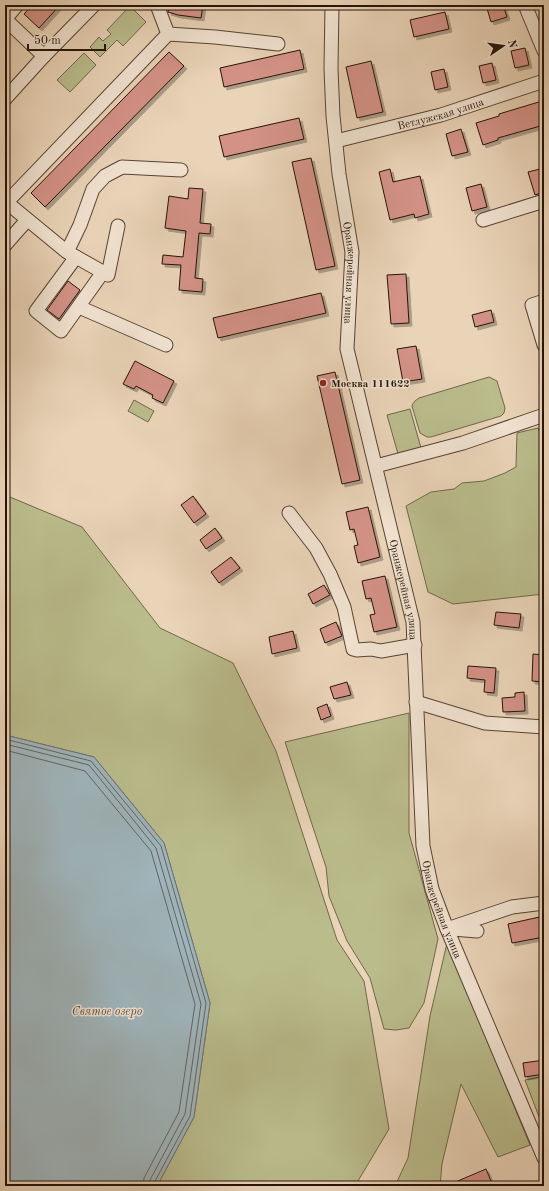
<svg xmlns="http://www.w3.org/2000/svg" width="549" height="1191" font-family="'Old Standard TT',serif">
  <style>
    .green { fill: #babc8c; stroke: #70684a }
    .water { fill: #9fb5bc; stroke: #6e7474 }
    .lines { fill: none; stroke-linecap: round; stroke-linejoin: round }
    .shore { stroke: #626462; stroke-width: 1 }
    .building { fill: #d49287; stroke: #251308; filter: url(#shadow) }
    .minor-casing { stroke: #564334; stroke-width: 15 }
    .minor { stroke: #f1e3d1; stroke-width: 13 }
    .poi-dot { fill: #8f2418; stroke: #f1e3d1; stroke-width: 1.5 }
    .labels { text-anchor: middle; stroke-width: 3; stroke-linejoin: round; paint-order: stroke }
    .street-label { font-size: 11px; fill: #251308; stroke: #f1e3d1 }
    .poi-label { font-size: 11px; font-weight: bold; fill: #251308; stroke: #f1e3d1; text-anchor: start }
    .water-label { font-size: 12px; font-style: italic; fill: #504c47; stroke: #f1e3d1 }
  </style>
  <defs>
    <filter id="shadow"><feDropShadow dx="3" dy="3" stdDeviation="0" flood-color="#0004"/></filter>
  </defs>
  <rect width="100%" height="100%" fill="#ead4b8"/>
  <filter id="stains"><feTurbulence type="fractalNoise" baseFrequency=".005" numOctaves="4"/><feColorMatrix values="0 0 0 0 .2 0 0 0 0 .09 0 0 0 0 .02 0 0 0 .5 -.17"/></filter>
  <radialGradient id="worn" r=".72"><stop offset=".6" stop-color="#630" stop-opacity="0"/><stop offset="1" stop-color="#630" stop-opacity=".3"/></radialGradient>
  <!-- green -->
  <path class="green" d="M130,6L146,22L123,46L117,40L100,57L90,47L99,37L103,41L111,34L107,30Z
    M84,53L96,65L70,92L57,80Z
    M489,377L497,381L505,408L504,413L501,416L431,437H427L420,433L412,406C413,402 416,400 419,398Z
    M134,400L154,411L148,422L128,411Z
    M410,409L421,448L398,454L387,415Z
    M538,428L544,443V594L453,604L428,592L406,506L431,492L454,489L462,483L484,481L505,473L516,467L517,433Z
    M5,495L82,527L160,628L233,663L276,751L337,940L364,981L389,1129L355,1186H157L194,1117L210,1003L164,843L94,757L5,735Z
    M409,713V833L438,939L424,1003L409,1028L396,1030L384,1029L370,978L347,941L329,896L326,867L285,742Z
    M447,943L530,1145L498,1157L461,1084L442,1164L440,1186H395L408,1158L430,1016Z
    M544,1076V1130L525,1080Z"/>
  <!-- water -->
  <path class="water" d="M5,735L94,757L164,843L210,1003L194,1117L157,1186H5Z"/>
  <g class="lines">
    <!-- shore -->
    <path class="shore" d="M5,739L91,761L161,846L206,1003L190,1116L154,1183V1186
      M5,744L89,765L156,848L201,1004L185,1114L150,1180L149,1186
      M5,750L85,771L151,851L195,1004L179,1112L144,1178L143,1186"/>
  </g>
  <!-- building -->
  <path class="building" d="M32,5H60L39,28L24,14Z
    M169,5H203L201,18L178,15L168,12Z
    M486,5H503L507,17L491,22Z
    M445,12L449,29L414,37L410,20Z
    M525,48L529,65L515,68L511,51Z
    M300,50L304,69L224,87L220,68Z
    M169,52L184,66L45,207L31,193Z
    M371,61L383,112L357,118L346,67Z
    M492,63L496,80L483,83L479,66Z
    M444,69L448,87L435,90L431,72Z
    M542,101L544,109V125L498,138V140L483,145L476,123L499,116V114Z
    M299,118L304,139L224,157L219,136Z
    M461,129L468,152L452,156L446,134Z
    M311,158L335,266L316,270L292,162Z
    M544,168V192L535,195L528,172Z
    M390,169L393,182L420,176L429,214L415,218L414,214L390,220L379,172Z
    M481,184L487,207L472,211L466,188Z
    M189,188L203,189L200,223L211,224L210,234L199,233L195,278L203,279L202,292L179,290L181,265L162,264L163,255L183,257L186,231L165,228L169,196L188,199Z
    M406,274L409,323L391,324L387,275Z
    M68,281L80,290L59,319L47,310Z
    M321,293L326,313L218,338L213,318Z
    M491,310L494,322L475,327L472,315Z
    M416,346L422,379L403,382L397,349Z
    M135,361L174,381L163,403L152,398L153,395L136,386L134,389L123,384Z
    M335,372L360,480L342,484L317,376Z
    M193,496L206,514L194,523L181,505Z
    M368,507L380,557L358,563L354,546L358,545L354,529L350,530L346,512Z
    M215,528L222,538L206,549L200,540Z
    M231,557L240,568L219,583L211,572Z
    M385,576L397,627L374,632L370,615L375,614L371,598L366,599L362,581Z
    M324,585L330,595L313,604L308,594Z
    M496,612L521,614L519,628L494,625Z
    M336,622L342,636L325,643L320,629Z
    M293,631L297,648L272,654L269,637Z
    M533,654L544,655V682L532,681Z
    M468,666L496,668L494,693L484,692L485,680L467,678Z
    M347,682L351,695L334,699L330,687Z
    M524,692L525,711L503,712L502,698L515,697V693Z
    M327,704L331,716L321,720L317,708Z
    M544,916V937L512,943L508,924Z
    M544,1060V1074L525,1077L523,1063Z
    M486,1169L493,1186H446Z"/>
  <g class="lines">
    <!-- minor casing -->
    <g class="minor-casing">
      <g id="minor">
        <path id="s1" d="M332,5L331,69L333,116L339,174L352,252L347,349L413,622L423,846L432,889L447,929L544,1158"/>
        <path d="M525,5L544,51"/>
        <path d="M5,19L44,56"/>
        <path d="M5,19L17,5"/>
        <path d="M168,34L215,37L278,44"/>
        <path d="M5,99L44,56L94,5"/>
        <path id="s2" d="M336,141L441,115L544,81"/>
        <path d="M5,201L67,252L80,225L93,189L105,176L122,167L181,170"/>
        <path d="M5,204L168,34L157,5"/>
        <path d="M483,220L544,201"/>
        <path d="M5,245L27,220"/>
        <path d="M69,253L108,275L118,226"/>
        <path d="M76,257L36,311L61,331L103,272"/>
        <path d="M544,301L532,305L544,345"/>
        <path d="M79,307L166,345"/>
        <path d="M376,466L463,443L544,415"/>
        <path d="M289,513L316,548L330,574L344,607L353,649L357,650L371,649L381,651L415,645"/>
        <path d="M416,702L485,723L544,727"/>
        <path d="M447,929L512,907L544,903"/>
        <path d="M453,929L477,931"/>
      </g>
    </g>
    <!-- minor -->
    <use href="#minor" class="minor"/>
  </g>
  <!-- markers -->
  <circle class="poi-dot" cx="323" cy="383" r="4"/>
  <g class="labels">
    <!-- street labels -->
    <g class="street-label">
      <text dy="4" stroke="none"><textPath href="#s2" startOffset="108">Ветлужская улица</textPath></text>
      <text dy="4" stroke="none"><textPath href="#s1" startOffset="269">Оранжерейная улица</textPath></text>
      <text dy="4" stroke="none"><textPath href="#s1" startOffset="593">Оранжерейная улица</textPath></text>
      <text dy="4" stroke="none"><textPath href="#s1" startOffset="917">Оранжерейная улица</textPath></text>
    </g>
    <!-- poi labels -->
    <g class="poi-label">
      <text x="331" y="387">Москва 111622</text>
    </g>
    <!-- water labels -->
    <g class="water-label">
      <text x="107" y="1015">Святое озеро</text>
    </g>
  </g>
  <!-- margin -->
  <rect width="549" height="1191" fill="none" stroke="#ead4b8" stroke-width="20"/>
  <rect x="6" y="6" width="537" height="1179" fill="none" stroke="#251308" stroke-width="2"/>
  <rect x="10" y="10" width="529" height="1171" fill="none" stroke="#251308"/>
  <!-- north arrow -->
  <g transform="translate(503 46) rotate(77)" stroke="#f1e3d1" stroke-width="3" paint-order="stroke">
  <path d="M0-3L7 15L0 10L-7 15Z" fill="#251308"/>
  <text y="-6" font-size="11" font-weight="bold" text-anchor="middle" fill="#251308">N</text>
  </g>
  <!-- scale -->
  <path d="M28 44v6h77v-6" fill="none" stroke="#251308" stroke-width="2"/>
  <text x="34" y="44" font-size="12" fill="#251308" stroke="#f1e3d1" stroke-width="3" paint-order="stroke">50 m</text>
  <rect width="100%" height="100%" filter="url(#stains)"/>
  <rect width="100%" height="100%" fill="url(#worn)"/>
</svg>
